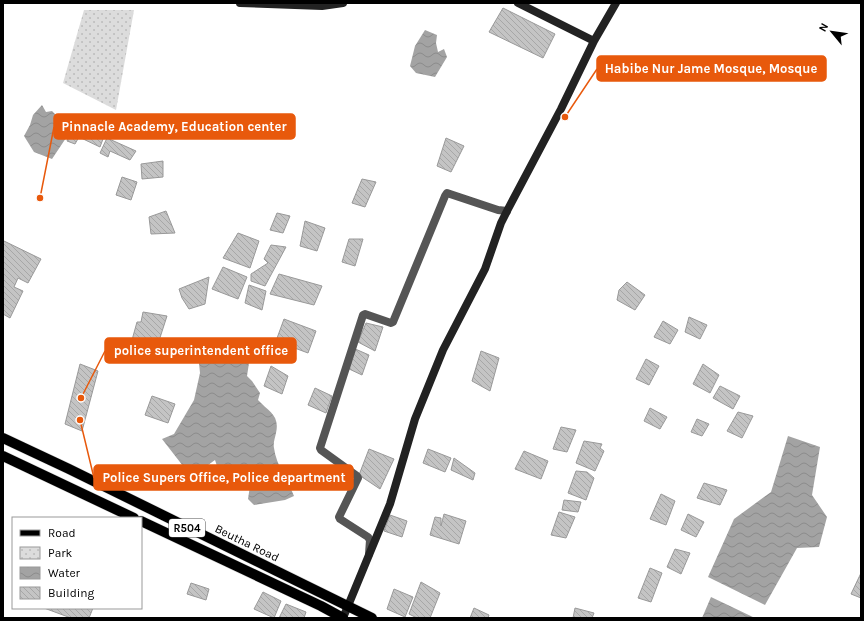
<svg xmlns="http://www.w3.org/2000/svg" width="864" height="621" font-family="Karla,sans-serif">
  <style>
    .park { fill: url(#park-dots) }
    .water { fill: url(#water-waves) }
    .building { fill: url(#building-back-hatch); stroke: #999 }
    .lines { fill: none; stroke-linecap: round; stroke-linejoin: round }
    .primary-casing { stroke: #dbdbdb; stroke-width: 11 }
    .street { stroke: #555; stroke-width: 8 }
    .secondary { stroke: #222; stroke-width: 8 }
    .primary { stroke: #000; stroke-width: 10 }
    .labels { text-anchor: middle; stroke-width: 3; stroke-linejoin: round; paint-order: stroke }
    .shield { fill: #fff; stroke: #4c4c4c; stroke-width: 1 }
    .shield-label { font-size: 11px; font-weight: bold; fill: #000 }
    .street-label { font-size: 12px; fill: #000; stroke: #fff }
    .leader { fill: none; stroke: #e8590c; stroke-width: 1.5 }
    .callout-dot { fill: #e8590c; stroke: #fff; stroke-width: 1.5 }
    .callout { fill: #e8590c; stroke: #e8590c; stroke-width: 1.5 }
    .callout-label { font-size: 13px; text-anchor: middle; font-weight: bold; fill: #fff }
  </style>
  <defs>
    <pattern id="park-dots" width="8" height="8" patternUnits="userSpaceOnUse"><rect width="8" height="8" fill="#dcdcdc"/><path d="M2 2h.1M6 6h.1" fill="none" stroke="#bbb" stroke-width="1.8" stroke-linecap="round"/></pattern>
    <pattern id="water-waves" width="16" height="10" patternUnits="userSpaceOnUse"><rect width="16" height="10" fill="#a3a3a3"/><path d="M0 5q4-4 8 0t8 0" fill="none" stroke="#8b8b8b"/></pattern>
    <pattern id="building-back-hatch" width="6" height="6" patternUnits="userSpaceOnUse"><rect width="6" height="6" fill="#c4c4c4"/><path d="M-1 5l2 2M0 0l6 6M5-1l2 2" fill="none" stroke="#a7a7a7"/></pattern>
  </defs>
  <rect width="100%" height="100%" fill="#fff"/>
  <!-- park -->
  <path class="park" d="M84,10H134L116,110L63,83Z"/>
  <!-- water -->
  <path class="water" d="M425,30L437,35L436,43L438,52L444,49L447,57L435,77L416,73L410,66L415,46Z
    M42,105L46,112L52,111L59,118L69,122L65,129L66,138L52,159L34,152L24,136L30,125L33,115Z
    M225,342L232,343L241,356L249,363L247,376L252,381L260,393L258,400C269,412 280,415 276,433C275,438 273,443 274,448C276,465 288,481 294,496L285,500L254,505L248,499L250,486L235,483L229,487L219,472L215,460L198,472L183,466L162,439L174,434L194,400L200,373L199,363L201,361L199,352L204,343L211,350L216,347L214,344Z
    M788,436L820,447L812,495L827,517L819,547L797,548L765,605L708,577L734,519L771,492Z
    M711,597L755,618H702Z"/>
  <!-- building -->
  <path class="building" d="M503,8L555,34L543,58L489,32Z
    M73,127L103,139L100,147L79,137L75,144L67,141Z
    M107,138L136,151L130,160L110,151L108,157L100,153Z
    M446,138L464,146L451,172L437,166Z
    M163,161V177L142,179L141,164Z
    M122,177L137,182L131,200L116,195Z
    M362,179L376,182L365,207L352,203Z
    M166,211L175,233L151,234L149,217Z
    M277,213L290,216L283,233L270,230Z
    M305,221L325,228L317,251L300,246Z
    M238,233L259,241L250,268L223,258Z
    M349,239H363L355,266L342,262Z
    M4,241L41,259L28,283L18,278L14,287L23,291L10,318L3,314V243Z
    M271,245L286,247L265,286L251,281V274L268,263L264,259Z
    M223,267L247,277L238,299L212,289Z
    M279,274L322,286L314,305L270,294Z
    M209,277L205,304L189,309L182,298L179,289Z
    M627,282L645,295L635,310L617,300L619,290Z
    M249,285L266,291L262,310L245,303Z
    M143,312L167,316L156,350L132,340L137,322H141Z
    M689,317L707,325L700,339L685,332Z
    M284,319L316,331L308,353L276,341Z
    M663,321L678,330L670,344L654,337Z
    M366,323L383,327L375,351L358,342Z
    M353,348L369,355L362,375L347,368Z
    M481,351L499,358L490,391L472,381Z
    M646,359L659,366L649,385L636,379Z
    M80,364L98,371L82,431L65,424Z
    M703,364L719,375L710,393L693,384Z
    M271,366L288,376L282,394L264,386Z
    M720,386L740,396L733,409L713,398Z
    M315,388L332,396L326,413L308,405Z
    M152,396L175,404L168,423L145,415Z
    M650,408L667,417L660,429L644,421Z
    M738,412L753,416L742,438L727,431Z
    M697,419L709,424L702,436L691,432Z
    M561,427L576,430L567,452L553,449Z
    M584,441L602,444L600,448L604,451L595,471L576,463Z
    M369,449L394,459L380,489L359,475Z
    M428,449L451,458L445,472L423,463Z
    M524,451L548,461L541,479L515,469Z
    M454,458L475,473L473,480L451,470Z
    M576,471L587,472L594,478L586,500L568,493Z
    M704,483L727,490L720,505L697,498Z
    M661,494L675,501L666,525L650,519Z
    M564,500L581,502L578,512L562,510Z
    M559,512L575,517L566,538L551,535Z
    M444,514L466,521L459,544L430,535L435,517L441,518V526Z
    M688,514L704,522L696,537L681,530Z
    M390,515L407,521L402,537L384,531Z
    M675,549L690,553L681,574L667,567Z
    M650,568L662,573L651,602L638,598Z
    M861,573V598L851,594Z
    M421,582L440,593L430,618H417L409,614Z
    M191,583L209,589L206,600L187,594Z
    M394,589L413,597L405,617L387,609Z
    M263,592L281,601L274,618L254,609Z
    M286,604L306,612L304,618H279Z
    M44,608H93L89,618H71Z
    M474,608L489,615L488,618H470Z
    M575,608L594,613L592,618H573Z"/>
  <g class="lines">
    <!-- primary casing -->
    <g class="primary-casing">
      <path id="primary" d="M3,438L69,469L372,618
        M3,456L134,518
        M141,521L321,606L343,618"/>
    </g>
    <!-- street -->
    <path class="street" d="M369,554L370,540L368,537L340,519L339,517L358,478L357,476L321,450L320,448L363,315L365,314L391,323L393,322L445,196L447,193L498,210L507,211"/>
    <!-- secondary -->
    <path class="secondary" d="M240,3L322,6L343,3
      M518,3L594,41
      M343,618L390,504L415,419L443,350L485,269L501,223L507,211L561,109L594,41L616,3"/>
    <!-- primary -->
    <use href="#primary" class="primary"/>
  </g>
  <g class="labels">
    <!-- shield labels -->
    <rect class="shield" x="169" y="519" width="36" height="18" rx="3"/>
    <g class="shield-label">
      <text x="187" y="532">R504</text>
    </g>
    <!-- street labels -->
    <g class="street-label">
      <text transform="translate(247 543) rotate(26)" y="4">Beutha Road</text>
    </g>
  </g>
  <!-- callouts -->
  <path class="leader" d="M565 117L597 69M40 198L54 127M81 398L105 351M80 420L94 478"/>
  <g class="callout-dot">
    <circle cx="565" cy="117" r="4"/>
    <circle cx="40" cy="198" r="4"/>
    <circle cx="81" cy="398" r="4"/>
    <circle cx="80" cy="420" r="4"/>
  </g>
  <g class="callout">
    <rect x="597" y="56" width="229" height="25" rx="4"/>
    <rect x="54" y="114" width="241" height="25" rx="4"/>
    <rect x="105" y="338" width="191" height="25" rx="4"/>
    <rect x="94" y="465" width="259" height="25" rx="4"/>
  </g>
  <g class="callout-label">
    <text x="711" y="73">Habibe Nur Jame Mosque, Mosque</text>
    <text x="174" y="131">Pinnacle Academy, Education center</text>
    <text x="201" y="355">police superintendent office</text>
    <text x="224" y="482">Police Supers Office, Police department</text>
  </g>
  <!-- border -->
  <rect width="864" height="621" fill="none" stroke="#000000" stroke-width="8"/>
  <!-- legend -->
  <rect x="12" y="517" width="130" height="92" fill="#ffffff" stroke="#999999"/>
  <rect x="20" y="530" width="20" height="6" fill="#000000" stroke="#999999"/>
  <text x="48" y="537" font-size="12" fill="#000000">Road</text>
  <rect x="20" y="547" width="20" height="12" fill="url(#park-dots)" stroke="#999999"/>
  <text x="48" y="557" font-size="12" fill="#000000">Park</text>
  <rect x="20" y="567" width="20" height="12" fill="url(#water-waves)" stroke="#999999"/>
  <text x="48" y="577" font-size="12" fill="#000000">Water</text>
  <rect x="20" y="587" width="20" height="12" fill="url(#building-back-hatch)" stroke="#999999"/>
  <text x="48" y="597" font-size="12" fill="#000000">Building</text>
  <!-- north arrow -->
  <g transform="translate(832 32) rotate(299)" stroke="#ffffff" stroke-width="3" paint-order="stroke">
  <path d="M0-3L7 15L0 10L-7 15Z" fill="#000000"/>
  <text y="-6" font-size="11" font-weight="bold" text-anchor="middle" fill="#000000">N</text>
  </g>
</svg>
